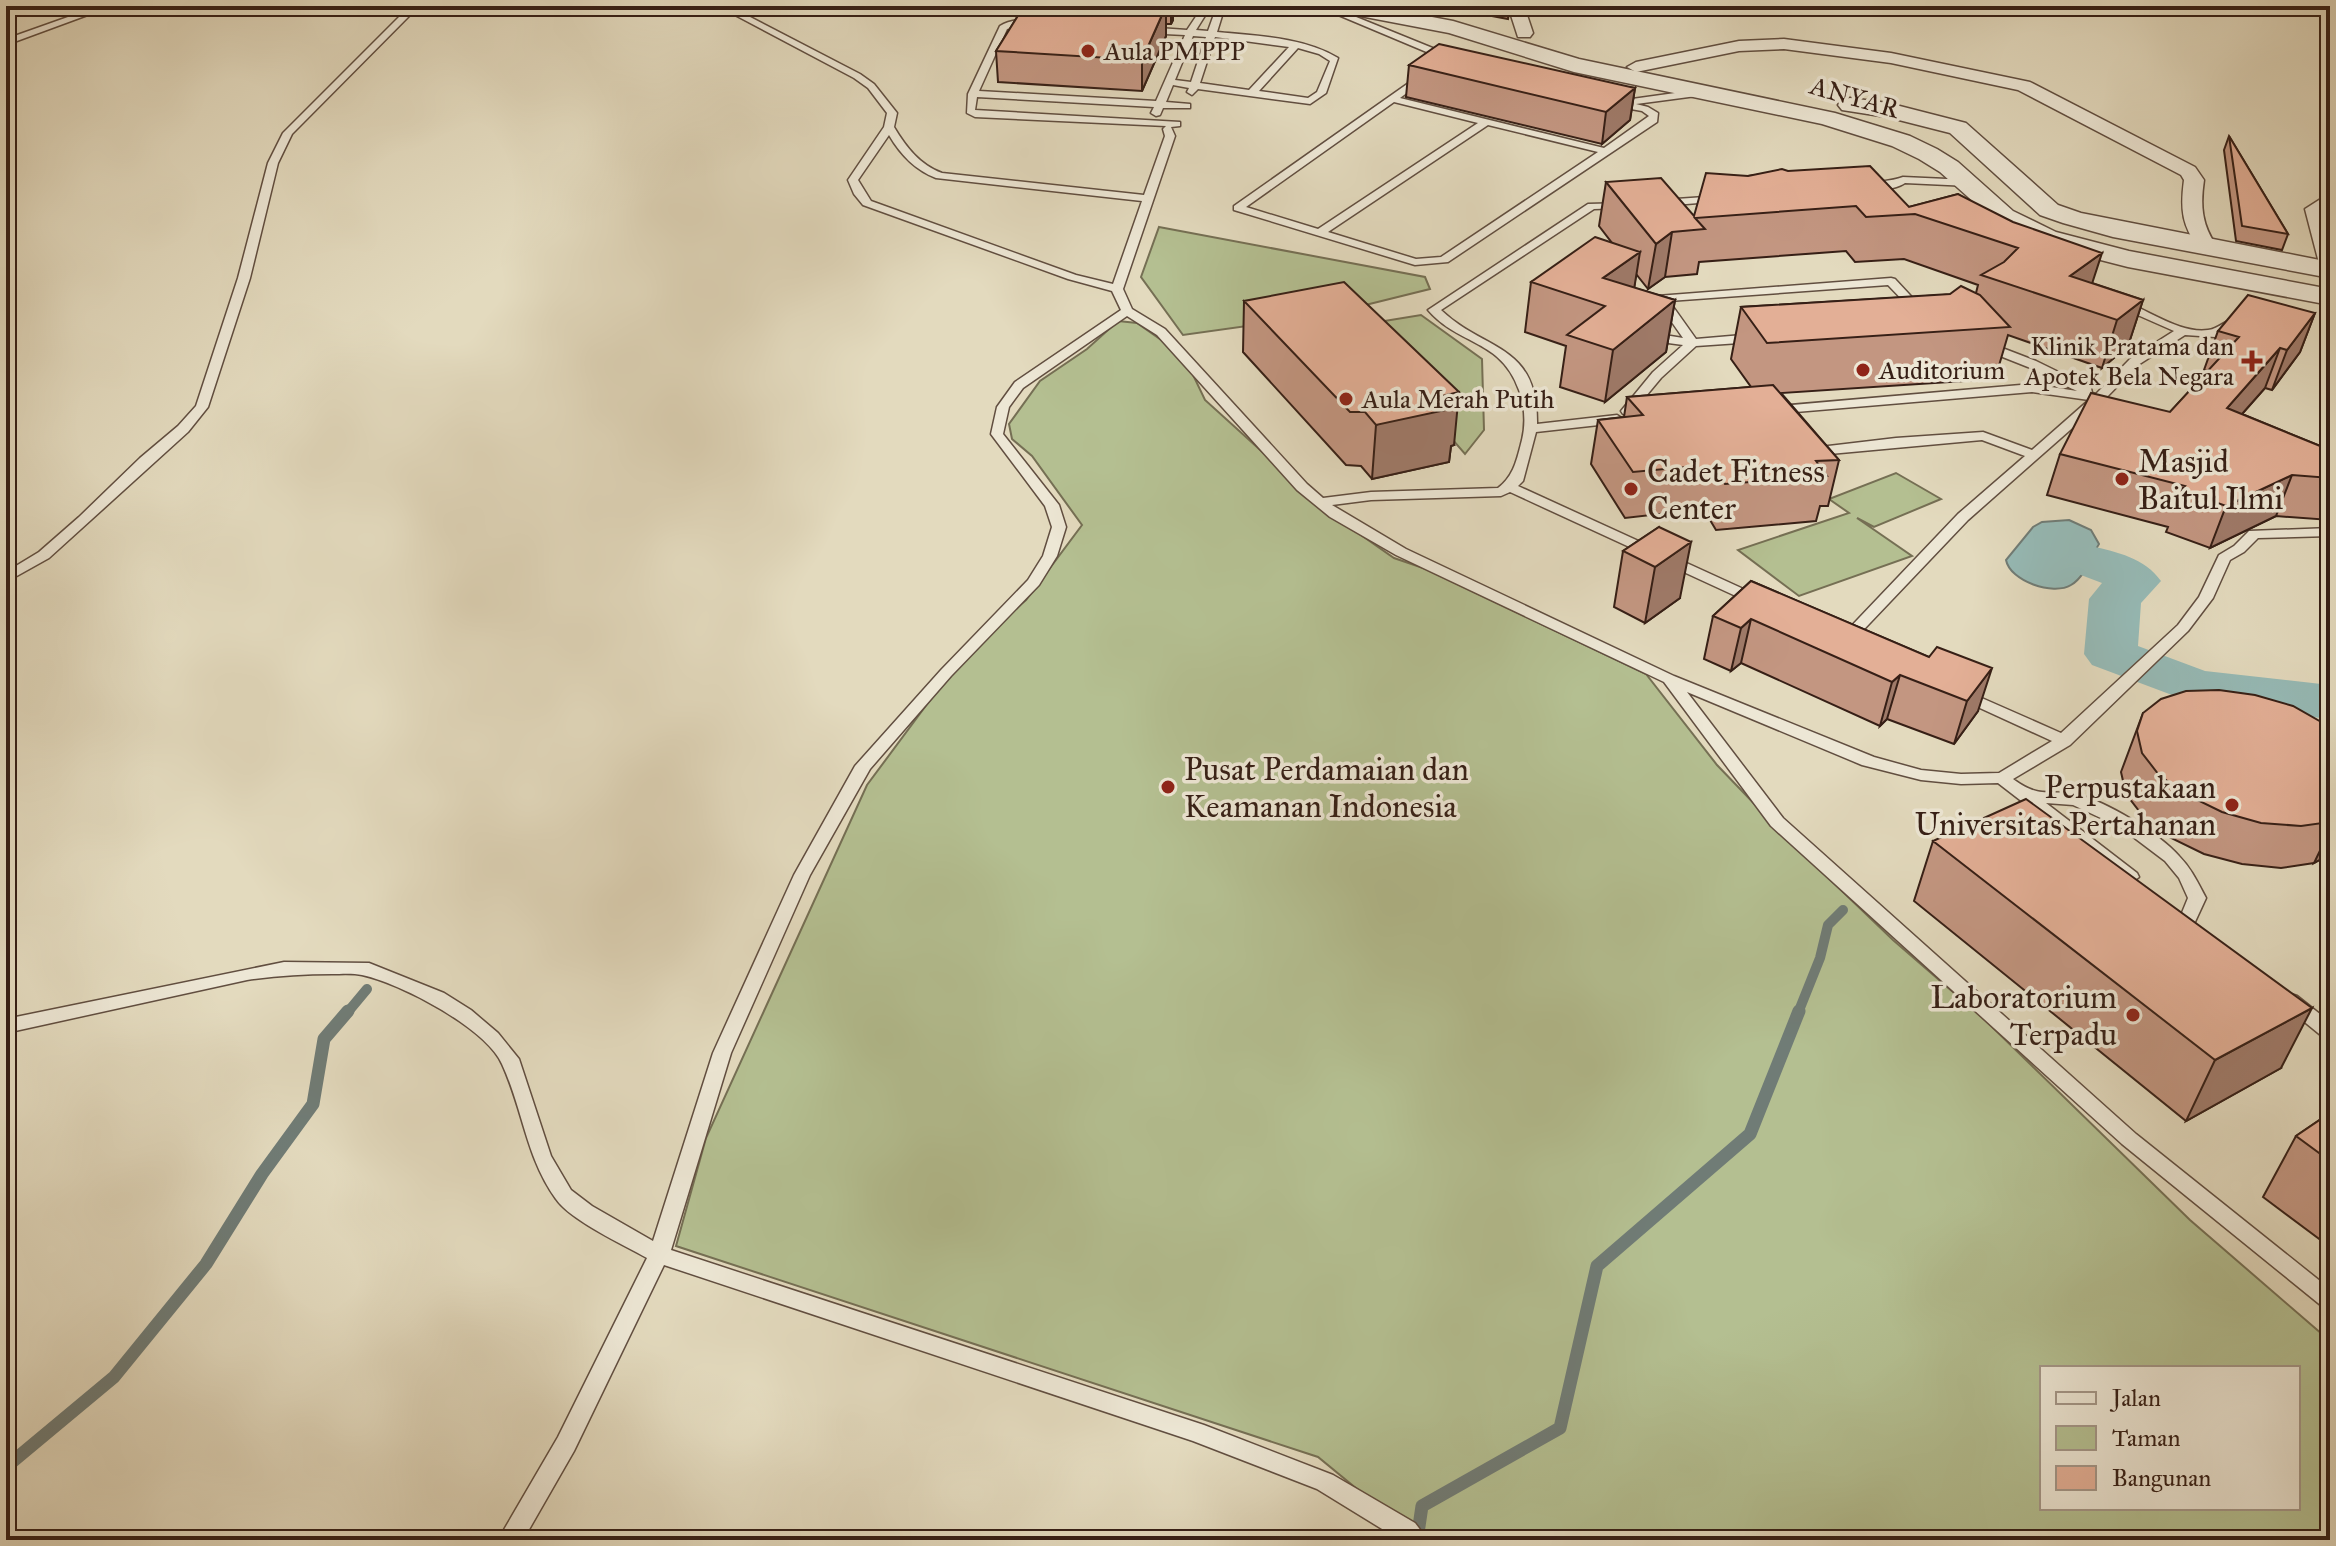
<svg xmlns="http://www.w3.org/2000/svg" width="2336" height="1546" font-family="'IM FELL Great Primer',serif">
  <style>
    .green { fill: #b4bf91; stroke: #756f54; stroke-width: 2; fill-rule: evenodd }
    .water { fill: #96bab6; stroke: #707c76; stroke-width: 2 }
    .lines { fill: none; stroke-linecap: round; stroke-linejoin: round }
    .stream-far1 { stroke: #707c76; stroke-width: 10 }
    .stream { stroke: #707c76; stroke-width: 13 }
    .river { fill: #96bab6; fill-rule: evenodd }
    .service-casing { stroke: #614e40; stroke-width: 3 }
    .minor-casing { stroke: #614e40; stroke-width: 3 }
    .tertiary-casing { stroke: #614e40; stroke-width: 3 }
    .service { fill: #ede7d5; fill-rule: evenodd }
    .minor { fill: #ede7d5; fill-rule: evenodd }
    .tertiary { fill: #ede7d5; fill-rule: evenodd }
    .wall { fill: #c39681; stroke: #361f16; stroke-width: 2 }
    .shaded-wall { fill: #9f7a69; stroke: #361f16; stroke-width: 2 }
    .building { fill: #e3af96; stroke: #361f16; stroke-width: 2 }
    .poi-dot { fill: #8f2418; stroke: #ede7d5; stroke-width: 3 }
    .labels { text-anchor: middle; stroke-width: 7; stroke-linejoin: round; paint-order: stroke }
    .far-poi-label { font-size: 26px; fill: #361f16; stroke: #ede7d5; text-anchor: start }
    .far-street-label { font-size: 26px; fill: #361f16; stroke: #ede7d5 }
    .poi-label { font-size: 32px; fill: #361f16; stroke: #ede7d5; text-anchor: start }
  </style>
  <rect width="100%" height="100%" fill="#e3dabe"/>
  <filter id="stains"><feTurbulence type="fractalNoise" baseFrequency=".0025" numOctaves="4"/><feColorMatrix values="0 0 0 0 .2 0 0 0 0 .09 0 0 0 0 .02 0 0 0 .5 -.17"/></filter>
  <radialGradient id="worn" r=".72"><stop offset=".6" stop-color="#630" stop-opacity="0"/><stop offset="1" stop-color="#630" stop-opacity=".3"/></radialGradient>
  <!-- green -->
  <path class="green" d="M1159,227L1425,277L1430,289L1325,315L1183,335L1141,277Z
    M1421,315L1482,359L1484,430L1465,454L1354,326Z
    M1118,321L1137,323L1184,356L1205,400L1331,514L1394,558L1426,569L1646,674L1717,765L1793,844L1893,940L1983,1018L2190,1220L2330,1341V1540H1419L1318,1457L676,1246L706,1138L867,785L968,649L1026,600L1082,525L1032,456L1012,439L1009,424L1040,381L1087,349ZM2042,1368H2298V1508H2042Z
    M1896,473L1941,499L1874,527L1857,518L1912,556L1799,596L1738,550L1849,513L1829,499Z"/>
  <!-- water -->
  <path class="water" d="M2069,520L2091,530L2099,544C2092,555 2085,577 2071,585C2053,596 2010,581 2006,560L2033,527L2042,522Z"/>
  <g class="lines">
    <!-- stream-far1 -->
    <path class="stream-far1" d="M347,1013L367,989
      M1798,1013L1820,958L1828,925L1843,910"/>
    <!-- stream -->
    <path class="stream" d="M6,1467L114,1377L206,1264L262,1174L313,1104L324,1039L348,1011
      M1417,1540L1422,1506L1560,1428L1597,1266L1750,1134L1799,1011"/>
    <!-- river -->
    <path class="river" d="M2091,546C2117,552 2145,558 2161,581L2141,603L2138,646L2205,671L2330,685V719L2196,704L2092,665L2084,654L2089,599L2102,583L2073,572L2066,561L2073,550Z"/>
    <!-- service casing -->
    <g class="service-casing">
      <path id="service" d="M99,6H112L6,45V39Z
        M410,6H419L292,134L278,163L250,278L208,407L188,432L49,558L6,582V572L39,552L79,517L140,458L178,426L196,406L238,278L268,163L283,133Z
        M718,6H729L860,74L874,84L897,113L894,127C906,147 920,165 942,173L1144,195L1165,136L1163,129L1166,126L975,117L967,113L968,94L1000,26C1009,20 1028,17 1038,22L1007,29L979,91L1156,101L1185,35L1144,33L1139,30L1144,27L1187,30L1203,6H1211L1196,30L1208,31L1217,6H1225L1217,32C1257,36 1303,37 1338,58L1326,93L1310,104L1198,89L1192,95L1187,92L1189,88L1173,85L1166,102L1190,104V108H1163L1160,115L1156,116L1151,113L1154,107L977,97L975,110L1180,122V126L1171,127L1175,136L1123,289L1132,309L1165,329L1307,484L1323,498L1371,492L1498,488C1514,476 1517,459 1522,440C1526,423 1525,407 1519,390C1501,339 1459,346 1428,310L1588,204L1627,203V207L1623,208L1594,209L1441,310C1485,352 1538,343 1537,424L1617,415L1623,419L1617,423L1536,432L1523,481L1518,486L1761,597L1763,600L1761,603H1751L1510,492L1501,496L1371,500L1332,505L1406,549L1674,676L1874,757L1921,770L1961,774L1999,773L2052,741L1958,698L1955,695L1958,692H1968L2061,733L2178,625L2199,597L2219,555L2234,546L2249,531L2330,528V536L2258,538L2244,552L2230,560L2213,598L2188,631L2070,745L2013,779C2042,800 2047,788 2078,795C2106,801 2160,834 2179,856C2191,868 2198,883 2206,898L2194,924H2182L2179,920L2188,898L2179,878L2165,861L2120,827L2073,805L2046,803L2137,873L2139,877L2131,883L2125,881L1998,783L1961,784L1921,780L1862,765L1687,692L1783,818L2136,1134L2330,1289V1310L2323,1307L2122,1144L1771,826L1664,682L1396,555L1330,517L1297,490L1157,335L1127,316L1023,388L1009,407L1003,434L1059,505L1066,527L1057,556L1039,585L951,676L870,769L810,875L731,1053L671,1250L1204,1425L1333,1475L1415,1523L1428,1540H1400L1317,1489L1193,1441L664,1265L574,1451L523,1540H498L558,1437L647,1258C624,1245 570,1220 556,1199C526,1158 523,1109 502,1064C486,1028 400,983 362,975C353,973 341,974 332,974C303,974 276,976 247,980L6,1033V1019L284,962L369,963L444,993L471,1010L498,1033L519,1059L551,1156L571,1190L592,1206L653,1241L713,1053L794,875L855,766L941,670L1028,580L1043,556L1052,527L1045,506L991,434L997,407L1015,382L1121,310L1112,291L1068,279L863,205L854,194L848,180L884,127L887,113L868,88L854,78ZM1193,36L1206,37L1191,82L1175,80ZM1215,37L1289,47L1249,90L1200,83ZM1298,48L1319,54L1330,61L1317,92L1308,98L1259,91ZM889,135C900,154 915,170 936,178L1142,201L1113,284L1076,275L871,201L858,180Z
        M1317,6H1329L1435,49L1451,62L1443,64L1429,53Z
        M1420,75L1428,77L1400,98L1604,148L1649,116L1642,111L1614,106V102L1628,103L1632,99L1704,89L1709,92L1704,95L1636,104L1648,107L1658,113L1657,122L1448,262L1415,265L1234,210V206ZM1394,102L1478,123L1318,229L1246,207ZM1488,125L1598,152L1441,257L1416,259L1328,232Z
        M1903,177L1969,180L1974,183L1969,186L1905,183C1896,189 1873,193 1864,187C1874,180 1891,182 1903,177Z
        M1719,196L1723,197V201L1662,206L1657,203L1662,200Z
        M1891,278L1895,279L1922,308V312H1914L1888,285L1669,301L1696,339L1754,334L1760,338L1754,342L1696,346L1661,378L1631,414H1623L1621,411L1653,372L1683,345L1646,340L1640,336L1646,332L1683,338L1655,298L1657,296Z
        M2119,300C2147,308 2178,334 2208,330C2220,329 2229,316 2242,317L2244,320L2215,337L2185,335L2138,365L2103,401L1968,520L1850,644H1840L1838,641L1840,638L1958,514L2025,456L1982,440L1808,456L1801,452L1803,449L1896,438L1983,432L2032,450L2089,400L2032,392L1772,414L1766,410L1768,407L2032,384L2077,391L2028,367L1980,348L1978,345L1984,341L2036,361L2091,388L2092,393L2096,394L2130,359L2174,331L2115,305V301Z
        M2291,994L2297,996L2330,1022V1039L2323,1037L2285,1006L2282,1001L2285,996Z"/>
    </g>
    <!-- minor casing -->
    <g class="minor-casing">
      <path id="minor" d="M1508,6H1524L1533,33L1530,37H1518Z
        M1784,39L1891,53L2030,82L2195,167L2204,180C2200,207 2202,225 2217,247L2214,251H2200C2182,225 2180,211 2184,180L2181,175L2018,90L1891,63L1784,49L1739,51L1636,72L1627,67L1636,62L1739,41Z
        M2330,193V208L2326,211L2330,226V269L2319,263L2305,209Z"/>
    </g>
    <!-- tertiary casing -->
    <g class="tertiary-casing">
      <path id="tertiary" d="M1328,6H1374L1453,21L1579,59L1835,113L1910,136L1937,149L1958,162L2013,211L2056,232L2129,251L2330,289V305L2128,267L2038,244L1995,221L1940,172L1919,159L1892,146L1822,124L1574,72L1449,33L1339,12Z
        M1850,98L1888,103L1966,123L2058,205L2081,213L2330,262V278L2113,237L2063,223L2040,215L1950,133L1887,117L1842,110L1838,105L1842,100Z"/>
    </g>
    <!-- service -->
    <use href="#service" class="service"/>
    <!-- minor -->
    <use href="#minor" class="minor"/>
    <!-- tertiary -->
    <use href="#tertiary" class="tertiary"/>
  </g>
  <!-- wall -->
  <path class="wall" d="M1024,6H1173V20L1171,24H1166V36L1142,91L998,82L996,51Z
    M1439,6H1510L1508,19Z
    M1409,65L1635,88L1630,120L1602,144L1406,97Z
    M2229,136L2288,234L2282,250L2236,241L2224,150Z
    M1788,171L1909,207L1958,194L2092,283L2143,300L2128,346L2102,368L2008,335L1995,379L1781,393L1839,460L1828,506H1820L1816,521L1716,530L1707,515L1681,517L1677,512L1625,518L1591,464L1598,420L1624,417L1627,397L1751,387L1731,359L1741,307L1976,293L1978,285L1904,259L1855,262L1846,251L1699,262L1697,274L1665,277L1648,289L1636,274L1634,288L1675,300L1666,352L1605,402L1560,387L1566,346L1525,332L1531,282L1612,243L1599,226L1606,182L1694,216L1748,176Z
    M1244,301L1454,445L1451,446L1449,462L1372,479L1361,466L1346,465L1243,352Z
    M2315,313L2300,352L2272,390L2265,388L2242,414L2330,450V520L2276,516L2210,548L2166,532L2168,527L2047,495L2060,454L2170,412L2208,371L2204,370L2218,331Z
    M1659,527L1680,598L1645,623L1614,607L1623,551Z
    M1751,581L1929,657L1978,711L1954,744L1887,719L1880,726L1741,663L1731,671L1704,659L1713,616Z
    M2143,713L2330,727V854L2314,863L2281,868L2242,864L2204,854L2169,837L2143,816L2126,794L2121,772Z
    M1933,841L2281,1068L2186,1121L1914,901Z
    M2330,1113V1247L2263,1197L2296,1136Z"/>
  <!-- shaded-wall -->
  <path class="shaded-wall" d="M1166,6V36L1142,91V60Z
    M1171,6H1173V20L1171,24Z
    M1635,88L1630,120L1602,144L1606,112Z
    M1672,232L1665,277L1648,289L1656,244Z
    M1640,252L1632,302L1605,306L1603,278Z
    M2102,253L2087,299L2070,276Z
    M1675,300L1666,352L1605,402L1613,350Z
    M2143,300L2128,346L2102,368L2117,320Z
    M2315,313L2300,352L2272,390L2287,350Z
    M2280,348L2265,388L2212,448L2227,408Z
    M1459,392L1454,445L1451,446L1449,462L1372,479L1376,425L1442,396Z
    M2292,475L2276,516L2210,548L2226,506Z
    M1691,542L1680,598L1645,623L1655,567Z
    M1751,619L1741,663L1731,671L1741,628Z
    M1992,668L1978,711L1954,744L1967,701Z
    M1900,675L1887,719L1880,726L1892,682Z
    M2330,830V854L2314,863Z
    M2312,1008L2281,1068L2186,1121L2215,1060Z"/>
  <!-- building -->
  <path class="building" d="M1024,6H1166L1142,60L996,51Z
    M1439,44L1635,88L1606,112L1409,65Z
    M2229,136L2288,234L2242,226Z
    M1870,166L1909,207L1958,194L2013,222L2102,253L2070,276L2143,300L2117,320L1981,275L2004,262L2018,248L1915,214L1866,217L1856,206L1695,218L1705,229L1672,232L1656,244L1606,182L1661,178L1694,216L1706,173L1748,176L1782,169L1788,171Z
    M1595,237L1640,252L1603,278L1675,300L1613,350L1567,335L1605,306L1531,282Z
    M1344,282L1459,392L1442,396L1455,408L1376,425L1365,412H1350L1244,301Z
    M1961,286L1980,295L2010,327L1767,343L1741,307L1950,294Z
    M2248,295L2315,313L2287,350L2280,348L2227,408L2330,450V478L2292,475L2226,506L2181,490L2185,486L2060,454L2091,393L2170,412L2239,337L2218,331Z
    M1773,385L1839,460L1816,461L1827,476L1725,484L1716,470L1690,472L1686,467L1633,472L1598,420L1643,415L1627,397Z
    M1659,527L1691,542L1655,567L1623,551Z
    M1751,581L1929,657L1937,647L1992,668L1967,701L1900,675L1892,682L1751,619L1741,628L1713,616Z
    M2219,690L2255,695L2293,706L2330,727V822L2301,826L2261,823L2222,812L2187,795L2159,775L2142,753L2137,731L2143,713L2161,699L2186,691Z
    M2026,799L2312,1008L2215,1060L1933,841Z
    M2330,1113V1161L2296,1136Z"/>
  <!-- markers -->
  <g class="poi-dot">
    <circle cx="1088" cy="51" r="8"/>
    <path d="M2248 349h8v8h8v8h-8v8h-8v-8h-8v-8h8z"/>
    <circle cx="1863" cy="370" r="8"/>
    <circle cx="1346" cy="399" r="8"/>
    <circle cx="2122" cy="479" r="8"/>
    <circle cx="1631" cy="489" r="8"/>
    <circle cx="1168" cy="787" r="8"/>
    <circle cx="2232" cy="805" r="8"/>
    <circle cx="2133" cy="1015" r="8"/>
  </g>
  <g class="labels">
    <!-- far-poi labels -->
    <g class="far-poi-label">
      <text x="1104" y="60">Aula PMPPP</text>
      <text x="2234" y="355" text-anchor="end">Klinik Pratama dan<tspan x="2234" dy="30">Apotek Bela Negara</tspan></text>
      <text x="1879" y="379">Auditorium</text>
      <text x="1362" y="408">Aula Merah Putih</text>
    </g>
    <!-- far-street labels -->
    <g class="far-street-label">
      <text transform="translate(1855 97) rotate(16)" y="9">ANYAR</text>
    </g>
    <!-- poi labels -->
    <g class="poi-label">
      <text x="2138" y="472">Masjid<tspan x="2138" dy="37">Baitul Ilmi</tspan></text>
      <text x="1647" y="482">Cadet Fitness<tspan x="1647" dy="37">Center</tspan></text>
      <text x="1184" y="780">Pusat Perdamaian dan<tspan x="1184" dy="37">Keamanan Indonesia</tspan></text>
      <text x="2216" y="798" text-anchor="end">Perpustakaan<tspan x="2216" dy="37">Universitas Pertahanan</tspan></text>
      <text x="2117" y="1008" text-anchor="end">Laboratorium<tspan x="2117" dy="37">Terpadu</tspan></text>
    </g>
  </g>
  <!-- margin -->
  <rect width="2336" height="1546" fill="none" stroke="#e3dabe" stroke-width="32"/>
  <rect x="8" y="8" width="2320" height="1530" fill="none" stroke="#361f16" stroke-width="4"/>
  <rect x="16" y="16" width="2304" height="1514" fill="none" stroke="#361f16" stroke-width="2"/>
  <!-- legend -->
  <rect x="2040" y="1366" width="260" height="144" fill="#ede7d5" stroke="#a49789" stroke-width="2"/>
  <rect x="2056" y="1392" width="40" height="12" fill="#ede7d5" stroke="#a49789" stroke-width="2"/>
  <text x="2112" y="1406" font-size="24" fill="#361f16">Jalan</text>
  <rect x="2056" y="1426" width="40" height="24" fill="#b4bf91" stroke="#a49789" stroke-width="2"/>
  <text x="2112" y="1446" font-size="24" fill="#361f16">Taman</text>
  <rect x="2056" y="1466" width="40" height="24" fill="#e3af96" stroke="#a49789" stroke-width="2"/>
  <text x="2112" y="1486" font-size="24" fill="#361f16">Bangunan</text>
  <rect width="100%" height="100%" filter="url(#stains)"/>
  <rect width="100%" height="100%" fill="url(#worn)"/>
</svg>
